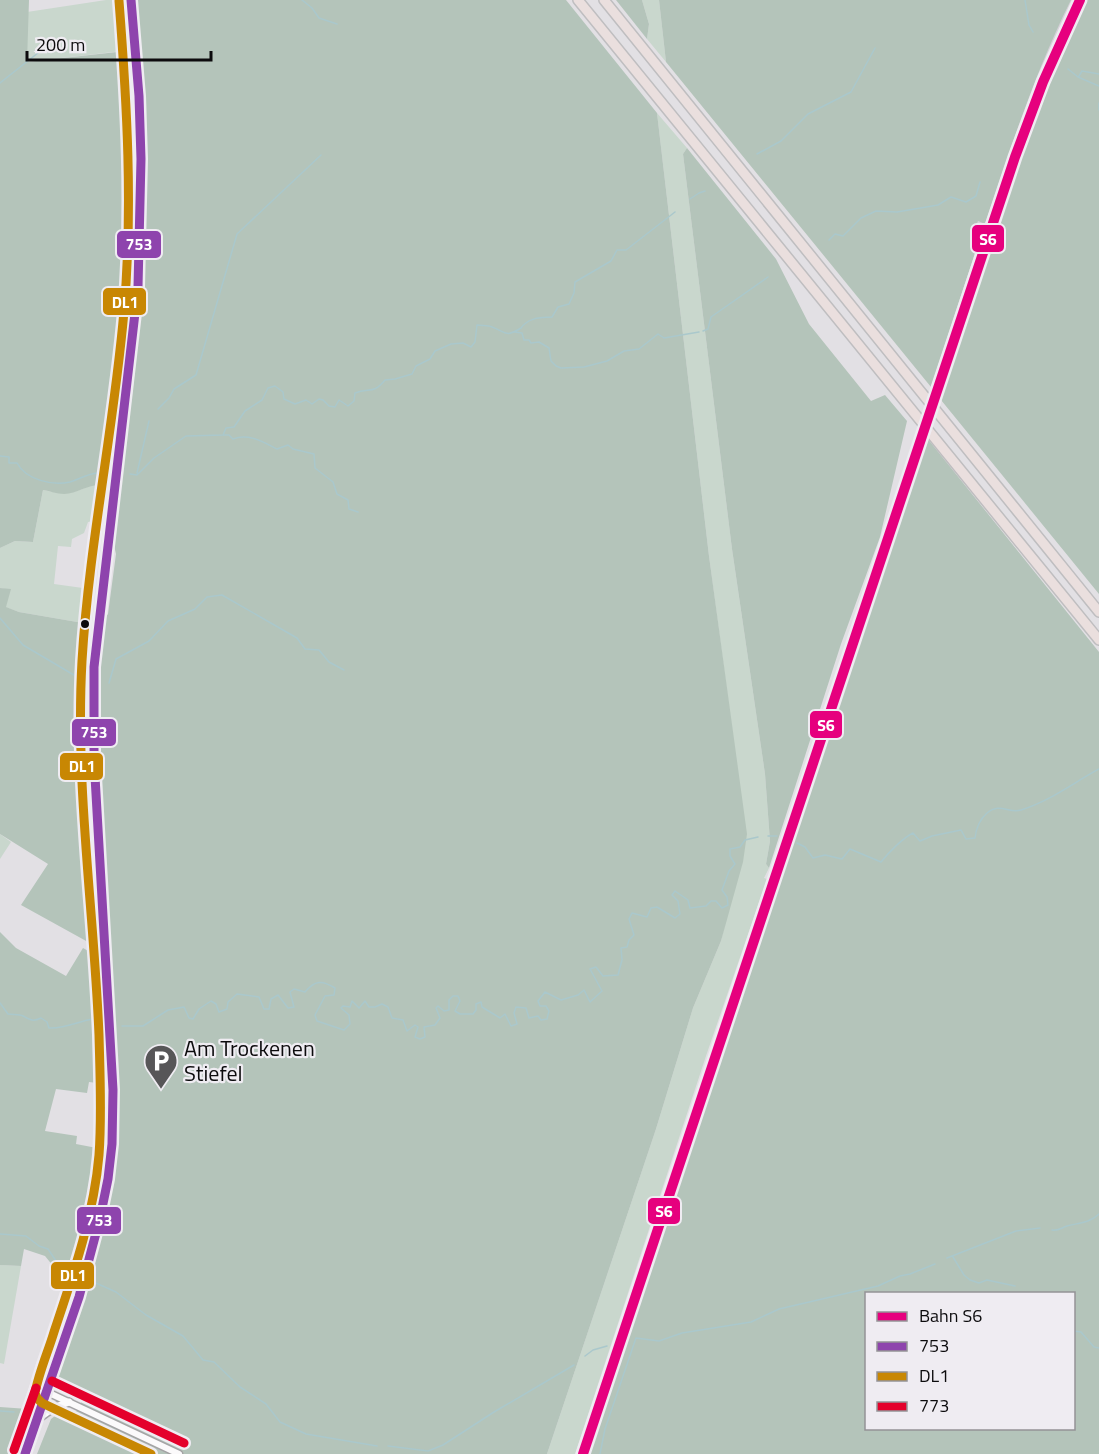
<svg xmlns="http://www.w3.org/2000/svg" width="1099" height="1454" font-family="'Titillium Web',sans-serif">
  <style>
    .built { fill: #d7d2da }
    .green { fill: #c9d7cd }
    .forest { fill: #b4c4ba; fill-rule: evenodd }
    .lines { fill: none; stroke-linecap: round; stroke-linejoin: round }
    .stream { stroke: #aac8cc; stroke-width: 1.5 }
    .tertiary-casing { stroke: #a4a3a5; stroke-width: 9 }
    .secondary-casing { stroke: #a4a3a5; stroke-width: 10 }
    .motorway-casing { stroke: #bfbec0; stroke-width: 12 }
    .tertiary { stroke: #fbfafb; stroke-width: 6 }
    .secondary { stroke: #fbfafb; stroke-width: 7 }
    .motorway { stroke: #eadfde; stroke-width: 9 }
    .bus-1-casing { stroke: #efecf2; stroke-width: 14 }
    .bus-2-casing { stroke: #efecf2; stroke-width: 14 }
    .bus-3-casing { stroke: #efecf2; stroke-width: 14 }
    .bus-1 { stroke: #8e44ad; stroke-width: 9 }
    .bus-2 { stroke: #c88703; stroke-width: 9 }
    .bus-3 { stroke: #e4002b; stroke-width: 9 }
    .rail-1-casing { stroke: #efecf2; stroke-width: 15 }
    .rail-1 { stroke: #e6007e; stroke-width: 10 }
    .bus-dot { fill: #0c0b0d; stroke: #efecf2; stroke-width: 2 }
    .labels { text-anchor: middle; stroke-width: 4.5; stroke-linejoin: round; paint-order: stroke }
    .poi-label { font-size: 22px; fill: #0c0b0d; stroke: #efecf2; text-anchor: start }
    .line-badge { stroke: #efecf2; stroke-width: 2 }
    .badge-label { font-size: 16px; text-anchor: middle; font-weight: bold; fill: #fff }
  </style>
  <rect width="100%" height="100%" fill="#e2e0e4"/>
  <!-- built -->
  <path class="built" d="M1071,0H1087L1066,43L1029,138L941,400L931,387L980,238L973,235L978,221L985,223L1023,111L1054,34Z"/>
  <!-- green -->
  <path class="green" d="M106,0H118L122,51L27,62V12Z
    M642,0H659L666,62L647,39L649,24Z
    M657,113L687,148L683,154L732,549L765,774L770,841L766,864L769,868L764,878L767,879L706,1056L575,1454H547L656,1129L693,1008L721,941L746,834L709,556Z
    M94,484H99L97,521L88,522L84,533L72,539L71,547L58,546L54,584L90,589L83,623L19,612L5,607L10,590L0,588V548L15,541L33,542L43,490C66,495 72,494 94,484Z
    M0,834L11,842L0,859Z
    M0,1265L21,1266L4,1364L0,1363Z"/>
  <!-- forest -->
  <path class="forest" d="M0,0H29L27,62L126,51C132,130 135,211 129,289C125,355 113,420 104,485C89,483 78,494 64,494C57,494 50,491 43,490L33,542L15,541L0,548Z
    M136,0H566L657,113L709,556L747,834L743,862L721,941L693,1008L656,1129L547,1454H37L51,1419L60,1412L77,1411L82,1400L59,1386L58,1378L86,1291L107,1207L113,1179L116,1144L118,1077L99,757L98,669L103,621L108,614L116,554L113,541C124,456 137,372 142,287C149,191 146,95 136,0Z
    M616,0H642L649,24L647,39Z
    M659,0H1071C1035,72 1011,147 985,224L978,221L973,235L980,238L931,387L666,62Z
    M1087,0H1099V594L941,400C986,266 1025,127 1087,0Z
    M687,148L776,259L809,324L871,401L885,395L907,421L880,537L841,644L769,868L766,864L770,841L765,774L732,549L683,154Z
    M927,438L1099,652V1454H590ZM866,1294H1074V1428H866Z
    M0,588L11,589L6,607L19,612L83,623L85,637L86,757L97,947L21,905L48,864L0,834Z
    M0,932L16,948L66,976L83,948L97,956L105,1084L89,1082L87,1093L56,1089L45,1131L77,1136L76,1144L102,1149L85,1238L73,1277L58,1272L45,1256L24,1249L21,1266L0,1265Z
    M0,1407L28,1409C24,1426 15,1435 12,1454H0Z"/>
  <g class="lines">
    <!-- stream -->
    <path class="stream" d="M302,0L312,8L319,18L337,24
      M1025,0L1029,25L1033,32
      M1068,69L1078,77L1099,86
      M1079,76L1082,71L1099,74
      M0,83L48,45
      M1099,103V110
      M757,154L781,141L808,114L851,92L875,48
      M690,199L699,193L705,191
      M829,240L835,234L843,236L861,218L876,211L897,212L938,205L951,197L966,202L976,196L980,182
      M703,331L708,329L711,317L768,277
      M515,332L522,333L524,340H529L531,343L539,342L549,348L551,361L556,366L561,368L584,367L607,361L624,351L639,349L658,334L664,338L699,332
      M158,409L169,398L174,389L196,375L237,234L321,155
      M223,435H229L233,439C249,433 263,442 277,449L288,445L293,449L314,454L315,468L333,482L337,494L348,500L349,509L358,512
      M0,456L9,457V463H17C26,480 53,486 70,482C80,479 86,474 98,473
      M137,473L149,421
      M130,474L137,475L154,458L186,436L223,435L226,428L234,427L245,411L262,400L268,388L275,386L283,392L284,399L295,404L306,400L312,404L319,399L323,400L329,406L335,407L339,400L348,406L354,401L355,393C369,387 373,395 385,380L395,379L412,374L416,366L430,359L435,351L451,344L463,343L471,347L475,342L477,325C482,326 488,325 492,327C506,332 505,338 521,328C529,317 540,318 552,317L558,307L569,304L574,293L575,282L611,261L617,250H626L675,212
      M0,618L23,645L79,678
      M109,683L116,659L149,641L168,621L195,609L207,597L222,595L297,638L305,649L319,650L329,662L344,670
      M768,836H777
      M797,843L805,847L813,858L825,855L842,859L850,849L881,862C889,852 903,838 913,833L920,841L932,836L961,830L966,839L975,838C976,829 979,820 987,813C1000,802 1009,814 1021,810C1050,801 1073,783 1099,769
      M0,1003L8,1014C13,1015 19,1014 23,1016C31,1020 33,1022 41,1018L47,1022L49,1028C64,1029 77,1022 92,1019
      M122,1026H143L168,1010L184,1007L189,1018L193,1019L199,1009L211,1001L216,1004L219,1012L227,1009L228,1002L237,994L259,997L264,1009H269L271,999L278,995L288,1008L294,1007L290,992L294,989L305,992C315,980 322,980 335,988L334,995L325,996L315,1015L317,1021L344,1030L350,1024L349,1015L341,1008L343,1006L350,1007L352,1001L359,1008L365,1001L369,1007H375L382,1004L388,1007L392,1018L403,1020L407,1031L415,1025L418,1027L415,1037L420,1039L425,1037L424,1027L435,1025L440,1018L436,1008L438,1006L444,1011L449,1010V1000L453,996H458L460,1001L455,1011L460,1014H473L476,1010V1004L481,1002L482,1007L500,1018L505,1014L511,1026L517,1024L514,1013L516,1007L526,1008L529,1018L538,1016L541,1020L547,1019L549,1011L546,1006H540L538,1001L545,992L561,1000L578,995L584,990L590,1002L602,991L590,969L596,967L603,976L618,975L622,960L621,948L627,947L629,940L634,935L629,919L632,913L647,917L651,908L657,907L675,918L680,914L678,901L672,895L675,891L688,900L690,908L706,906L711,901H716L722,908L728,905L727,897L722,890L729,871L735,864L730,856V849L740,847L745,840L758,837
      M1052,1230C1059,1231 1061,1228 1067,1226C1078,1223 1090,1223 1099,1214
      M0,1234L26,1236L39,1246L48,1249L58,1264L83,1277
      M953,1257L964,1275L970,1280L979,1283L987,1280L1015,1286
      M947,1258L1016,1231L1040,1228
      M87,1279L116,1292L146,1315L183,1336L203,1360L214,1362L240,1387L266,1404L280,1422L306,1434L377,1446
      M1022,1293L1023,1294
      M1074,1331L1081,1332L1094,1347L1099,1348
      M585,1356L593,1350L607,1346
      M0,1411L14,1412
      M388,1446L428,1451L443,1445L494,1412L574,1365
      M600,1454L605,1429L636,1338L659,1341L682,1333L751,1322L779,1309L878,1286L900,1276L910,1274L935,1264"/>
    <!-- tertiary casing -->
    <g class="tertiary-casing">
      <path id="tertiary" d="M47,1392L179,1454"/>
    </g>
    <!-- secondary casing -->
    <g class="secondary-casing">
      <path id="secondary" d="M39,1418L53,1408L69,1402
        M25,1454L79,1297L100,1218L108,1179L112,1144L113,1090L107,966L94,759V667L98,622L126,402L138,287L141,159L139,96L131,0"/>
    </g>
    <!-- motorway casing -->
    <g class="motorway-casing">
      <path id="motorway" d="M578,0L1099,640
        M604,0L1099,612"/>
    </g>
    <!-- tertiary -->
    <use href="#tertiary" class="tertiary"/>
    <!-- secondary -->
    <use href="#secondary" class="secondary"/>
    <!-- motorway -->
    <use href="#motorway" class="motorway"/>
    <!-- bus-1 casing -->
    <g class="bus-1-casing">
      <path id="bus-1" d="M25,1454L79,1297L100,1218L108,1179L112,1144L113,1090L94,759V667L138,287L141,159L139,96L131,0"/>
    </g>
    <!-- bus-2 casing -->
    <g class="bus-2-casing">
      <path id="bus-2" d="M119,1C127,104 133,207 124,311C114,428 89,544 82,661C75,786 94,911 99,1035C100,1075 102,1115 99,1155C94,1215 73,1275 54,1332C48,1352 39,1372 35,1393L37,1398L42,1403L151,1454"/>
    </g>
    <!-- bus-3 casing -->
    <g class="bus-3-casing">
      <path id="bus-3" d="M52,1381L184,1443
        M14,1450L36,1388"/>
    </g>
    <!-- bus-1 -->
    <use href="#bus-1" class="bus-1"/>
    <!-- bus-2 -->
    <use href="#bus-2" class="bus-2"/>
    <!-- bus-3 -->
    <use href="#bus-3" class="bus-3"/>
    <!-- rail-1 casing -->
    <g class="rail-1-casing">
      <path id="rail-1" d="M583,1454L1015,157L1043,82L1080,0"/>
    </g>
    <!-- rail-1 -->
    <use href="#rail-1" class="rail-1"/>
  </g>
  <!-- icons -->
  <defs>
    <g id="parking-pin" transform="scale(1.725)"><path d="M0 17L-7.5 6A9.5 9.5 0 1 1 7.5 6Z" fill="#575658" stroke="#efecf2"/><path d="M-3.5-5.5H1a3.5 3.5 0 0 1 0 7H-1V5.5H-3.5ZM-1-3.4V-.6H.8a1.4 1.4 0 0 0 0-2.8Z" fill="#fff"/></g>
  </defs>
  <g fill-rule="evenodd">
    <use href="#parking-pin" x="161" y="1061"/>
  </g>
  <!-- markers -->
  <circle class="bus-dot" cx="85" cy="624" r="5"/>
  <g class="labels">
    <!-- poi labels -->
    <g class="poi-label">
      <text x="184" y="1056">Am Trockenen<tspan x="184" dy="25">Stiefel</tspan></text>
    </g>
  </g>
  <g class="line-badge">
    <rect x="971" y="224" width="34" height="29" rx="6" fill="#e6007e"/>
    <rect x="116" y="230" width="46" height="29" rx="6" fill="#8e44ad"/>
    <rect x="102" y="287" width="45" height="29" rx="6" fill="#c88703"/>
    <rect x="809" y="710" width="34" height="29" rx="6" fill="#e6007e"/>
    <rect x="71" y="718" width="46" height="29" rx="6" fill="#8e44ad"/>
    <rect x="59" y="752" width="45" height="29" rx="6" fill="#c88703"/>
    <rect x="647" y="1197" width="34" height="28" rx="6" fill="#e6007e"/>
    <rect x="76" y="1206" width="46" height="29" rx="6" fill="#8e44ad"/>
    <rect x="50" y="1261" width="45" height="29" rx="6" fill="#c88703"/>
  </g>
  <g class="badge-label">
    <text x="988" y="245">S6</text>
    <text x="139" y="250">753</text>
    <text x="125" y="308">DL1</text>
    <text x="826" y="731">S6</text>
    <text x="94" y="738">753</text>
    <text x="82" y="772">DL1</text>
    <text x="664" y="1217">S6</text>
    <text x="99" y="1226">753</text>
    <text x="73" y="1281">DL1</text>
  </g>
  <!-- legend -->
  <rect x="865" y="1292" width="210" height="138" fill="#efecf2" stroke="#949296" stroke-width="1.5"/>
  <rect x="877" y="1312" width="30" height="9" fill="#e6007e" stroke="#949296" stroke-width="1.5"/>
  <text x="919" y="1322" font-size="18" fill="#0c0b0d">Bahn S6</text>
  <rect x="877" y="1342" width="30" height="9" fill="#8e44ad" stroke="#949296" stroke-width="1.5"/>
  <text x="919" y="1352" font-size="18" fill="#0c0b0d">753</text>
  <rect x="877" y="1372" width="30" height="9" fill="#c88703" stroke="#949296" stroke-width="1.5"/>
  <text x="919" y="1382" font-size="18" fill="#0c0b0d">DL1</text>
  <rect x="877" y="1402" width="30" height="9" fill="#e4002b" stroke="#949296" stroke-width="1.5"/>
  <text x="919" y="1412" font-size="18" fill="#0c0b0d">773</text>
  <!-- scale -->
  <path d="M27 51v9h184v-9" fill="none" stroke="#0c0b0d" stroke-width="3"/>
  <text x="36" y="51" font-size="18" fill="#0c0b0d" stroke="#efecf2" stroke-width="4.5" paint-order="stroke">200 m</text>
</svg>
